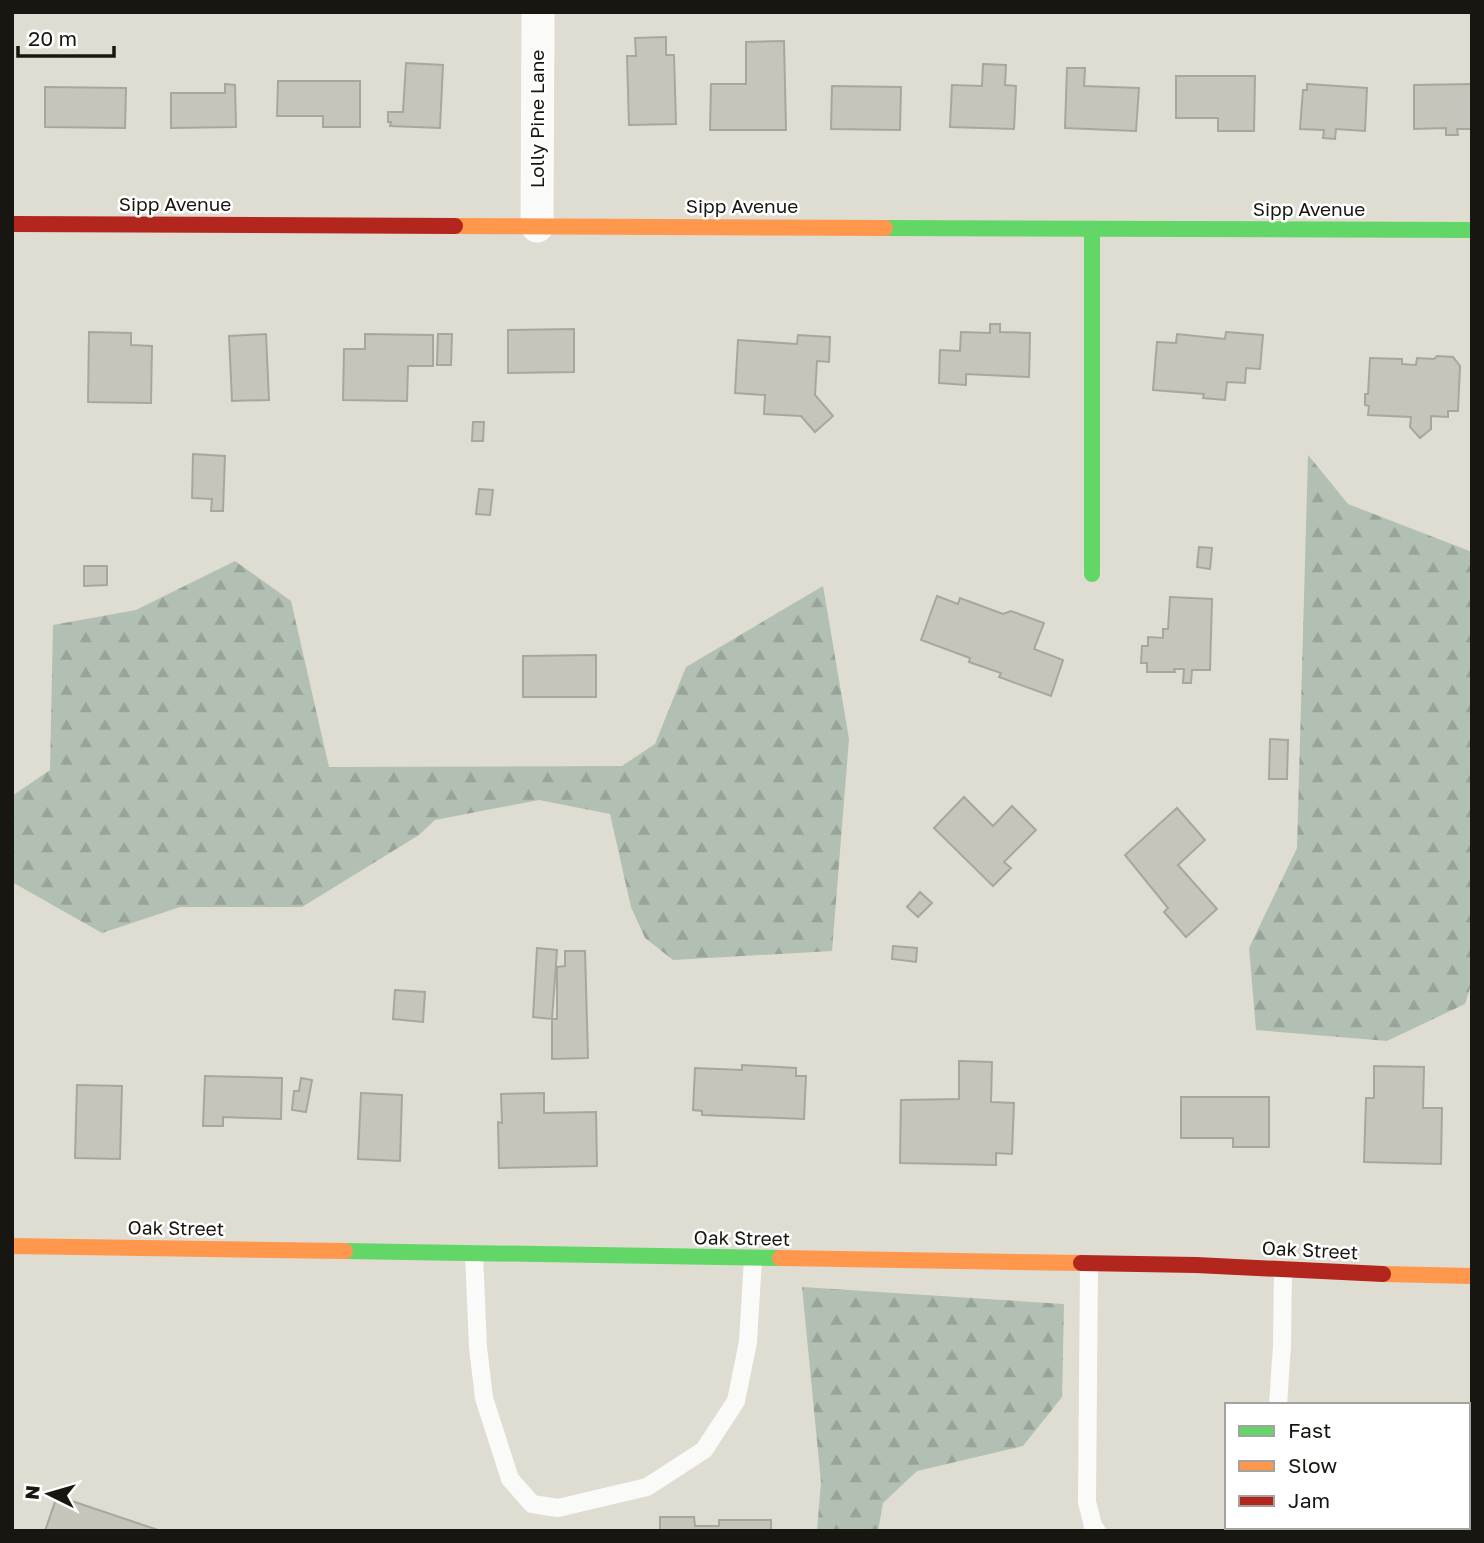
<svg xmlns="http://www.w3.org/2000/svg" width="1484" height="1543" font-family="'Golos Text',sans-serif">
  <style>
    .forest { fill: url(#forest-firs) }
    .building { fill: #c7c5bb; stroke: #a9a69e; stroke-width: 2 }
    .lines { fill: none; stroke-linecap: round; stroke-linejoin: round }
    .lane { stroke: #fafaf8; stroke-width: 18 }
    .street { stroke: #fafaf8; stroke-width: 33 }
    .fast { stroke: #63d668; stroke-width: 16 }
    .slow { stroke: #ff974d; stroke-width: 16 }
    .jam { stroke: #b3261e; stroke-width: 16 }
    .labels { text-anchor: middle; stroke-width: 5; stroke-linejoin: round; paint-order: stroke }
    .street-label { font-size: 19px; fill: #181610; stroke: #fff }
  </style>
  <defs>
    <pattern id="forest-firs" width="22" height="20" patternUnits="userSpaceOnUse" patternTransform="scale(1.75)"><rect width="22" height="20" fill="#b1c0b3"/><path d="M5 1l3.5 6h-7zM16 11l3.5 6h-7z" fill="#98a499"/></pattern>
  </defs>
  <rect width="100%" height="100%" fill="#dfdcd2"/>
  <!-- forest -->
  <path class="forest" d="M1308,455L1348,504L1472,552V982L1465,1004L1387,1041L1256,1030L1249,948L1297,848Z
    M235,561L291,601L329,767L622,766L655,744L686,667L823,586L849,739L832,951L673,960L645,938L631,907L610,814L539,800L435,820L419,835L302,907H180L102,933L12,882V796L50,770L53,625L136,610Z
    M802,1287L1064,1304L1062,1397L1023,1446L917,1471L883,1503L878,1531H817L821,1482Z"/>
  <!-- building -->
  <path class="building" d="M666,37V55H674L676,124L629,125L627,56H636L635,38Z
    M784,41L786,130H710L711,84H746V42Z
    M406,63L443,65L440,128L390,126L391,122H388V112H403Z
    M983,64L1006,65L1005,85L1016,86L1014,129L950,127L952,85L982,86Z
    M1067,68H1085L1084,86L1139,88L1136,131L1065,128Z
    M1176,76H1255L1254,131H1218V118H1176Z
    M278,81H360V127H323V116H277Z
    M225,84L235,85L236,127L171,128V93H225Z
    M1307,84L1367,88L1365,131L1336,129L1335,139L1323,138L1324,130L1300,129L1303,90H1307Z
    M1472,84V129H1457L1458,135H1446V128L1414,129V85Z
    M832,86L901,87L900,130L831,129Z
    M45,87L126,88L125,128L45,127Z
    M990,324H1000V332L1030,333L1029,377L966,374V385L939,383L940,350L960,351L961,332L990,333Z
    M574,329V372L508,373V330Z
    M89,332L131,333V345L152,346L151,403L88,402Z
    M1226,332L1263,335L1260,369L1246,368L1245,383L1227,382L1225,400L1203,398L1204,394L1153,390L1157,342L1176,343L1177,334L1225,339Z
    M266,334L269,400L232,401L229,336Z
    M365,334L433,335V366H408L407,401L343,400L344,349H365Z
    M438,334H452L451,365H437Z
    M798,335L830,337L829,362L817,361L815,395L833,416L815,432L801,416L764,414L765,395L735,393L738,340L797,344Z
    M1437,356L1453,357L1460,366L1458,411H1448V417L1431,416V429L1420,438L1410,427L1411,417L1368,415L1369,406L1365,405V394H1368L1370,358L1402,359V364L1416,365L1417,358L1434,359Z
    M473,422H484L483,441H472Z
    M193,454L225,456L223,511H211L212,499L192,498Z
    M479,489L493,490L490,515L476,514Z
    M1199,547L1212,548L1210,569L1197,567Z
    M84,566H107V585L84,586Z
    M937,596L958,604L960,598L1003,614L1011,611L1044,623L1034,649L1063,660L1051,696L999,677L1001,673L969,662L970,658L921,640Z
    M1170,597L1212,599L1210,670H1192L1191,683H1183L1184,669H1174L1175,672H1147V663H1141L1142,646H1148V637L1163,638V629H1168Z
    M596,655V697H523V656Z
    M1270,739L1288,740L1287,779H1269Z
    M964,797L993,826L1012,806L1036,830L1004,862L1011,868L993,886L934,828Z
    M1177,808L1205,840L1178,865L1217,909L1186,937L1164,912L1168,908L1125,855Z
    M920,892L932,903L918,917L907,907Z
    M893,946L917,948L916,962L892,959Z
    M537,948L557,950L552,1019L533,1017Z
    M565,951H585L588,1058L552,1059V1019H557V967L565,966Z
    M395,990L425,992L423,1022L393,1019Z
    M959,1061L992,1062L991,1102L1014,1103L1012,1154L996,1153V1165L900,1163L901,1100L959,1099Z
    M742,1065L796,1068V1076H806L804,1119L702,1115V1111L693,1110L695,1068L742,1070Z
    M1374,1066L1424,1067L1423,1108H1442L1441,1164L1364,1162L1366,1098H1374Z
    M205,1076L282,1078L281,1119L223,1117V1126H203Z
    M301,1078L312,1080L306,1112L292,1110L294,1091H299Z
    M77,1085L122,1086L120,1159L75,1158Z
    M361,1093L402,1095L400,1161L358,1159Z
    M544,1093V1113L596,1112L597,1166L499,1168L498,1122L502,1123L501,1094Z
    M1181,1097H1269V1147H1233V1138H1181Z
    M57,1496L161,1531H45Z
    M660,1517H694L695,1526H719V1520H771V1531H660Z"/>
  <g class="lines">
    <!-- lane -->
    <path class="lane" d="M474,1254L478,1347L484,1398L510,1479L532,1504L558,1508L647,1487L704,1450L736,1401L748,1342L753,1259
      M1089,1265L1087,1502L1093,1526L1097,1531
      M1278,1405L1282,1345L1283,1270
      M1260,1531L1262,1527"/>
    <!-- street -->
    <path class="street" d="M537,226L538,12"/>
    <!-- fast -->
    <path class="fast" d="M885,228L1472,230
      M1092,229V574
      M345,1251L780,1258"/>
    <!-- slow -->
    <path class="slow" d="M455,226L885,228
      M12,1246L345,1251
      M780,1258L1081,1263
      M1383,1274L1472,1276"/>
    <!-- jam -->
    <path class="jam" d="M12,224L455,226
      M1081,1263L1196,1265L1383,1274"/>
  </g>
  <g class="labels">
    <!-- street labels -->
    <g class="street-label">
      <text transform="translate(537 119) rotate(-90)" y="7">Lolly Pine Lane</text>
      <text x="175" y="211">Sipp Avenue</text>
      <text x="742" y="213">Sipp Avenue</text>
      <text x="1309" y="216">Sipp Avenue</text>
      <text transform="translate(176 1228) rotate(1)" y="7">Oak Street</text>
      <text transform="translate(742 1238) rotate(1)" y="7">Oak Street</text>
      <text transform="translate(1310 1250) rotate(3)" y="7">Oak Street</text>
    </g>
  </g>
  <!-- border -->
  <rect width="1484" height="1543" fill="none" stroke="#181610" stroke-width="28"/>
  <!-- legend -->
  <rect x="1225" y="1403" width="245" height="126" fill="#ffffff" stroke="#a3a29f" stroke-width="2"/>
  <rect x="1239" y="1426" width="35" height="10" fill="#63d668" stroke="#a3a29f" stroke-width="2"/>
  <text x="1288" y="1438" font-size="21" fill="#181610">Fast</text>
  <rect x="1239" y="1461" width="35" height="10" fill="#ff974d" stroke="#a3a29f" stroke-width="2"/>
  <text x="1288" y="1473" font-size="21" fill="#181610">Slow</text>
  <rect x="1239" y="1496" width="35" height="10" fill="#b3261e" stroke="#a3a29f" stroke-width="2"/>
  <text x="1288" y="1508" font-size="21" fill="#181610">Jam</text>
  <!-- north arrow -->
  <g transform="translate(49 1494) rotate(275)" stroke="#ffffff" stroke-width="5" paint-order="stroke">
  <path d="M0-5L12 26L0 18L-12 26Z" fill="#181610"/>
  <text y="-10" font-size="19" font-weight="bold" text-anchor="middle" fill="#181610">N</text>
  </g>
  <!-- scale -->
  <path d="M18 46v10h96v-10" fill="none" stroke="#181610" stroke-width="3.5"/>
  <text x="28" y="46" font-size="21" fill="#181610" stroke="#ffffff" stroke-width="5" paint-order="stroke">20 m</text>
</svg>
